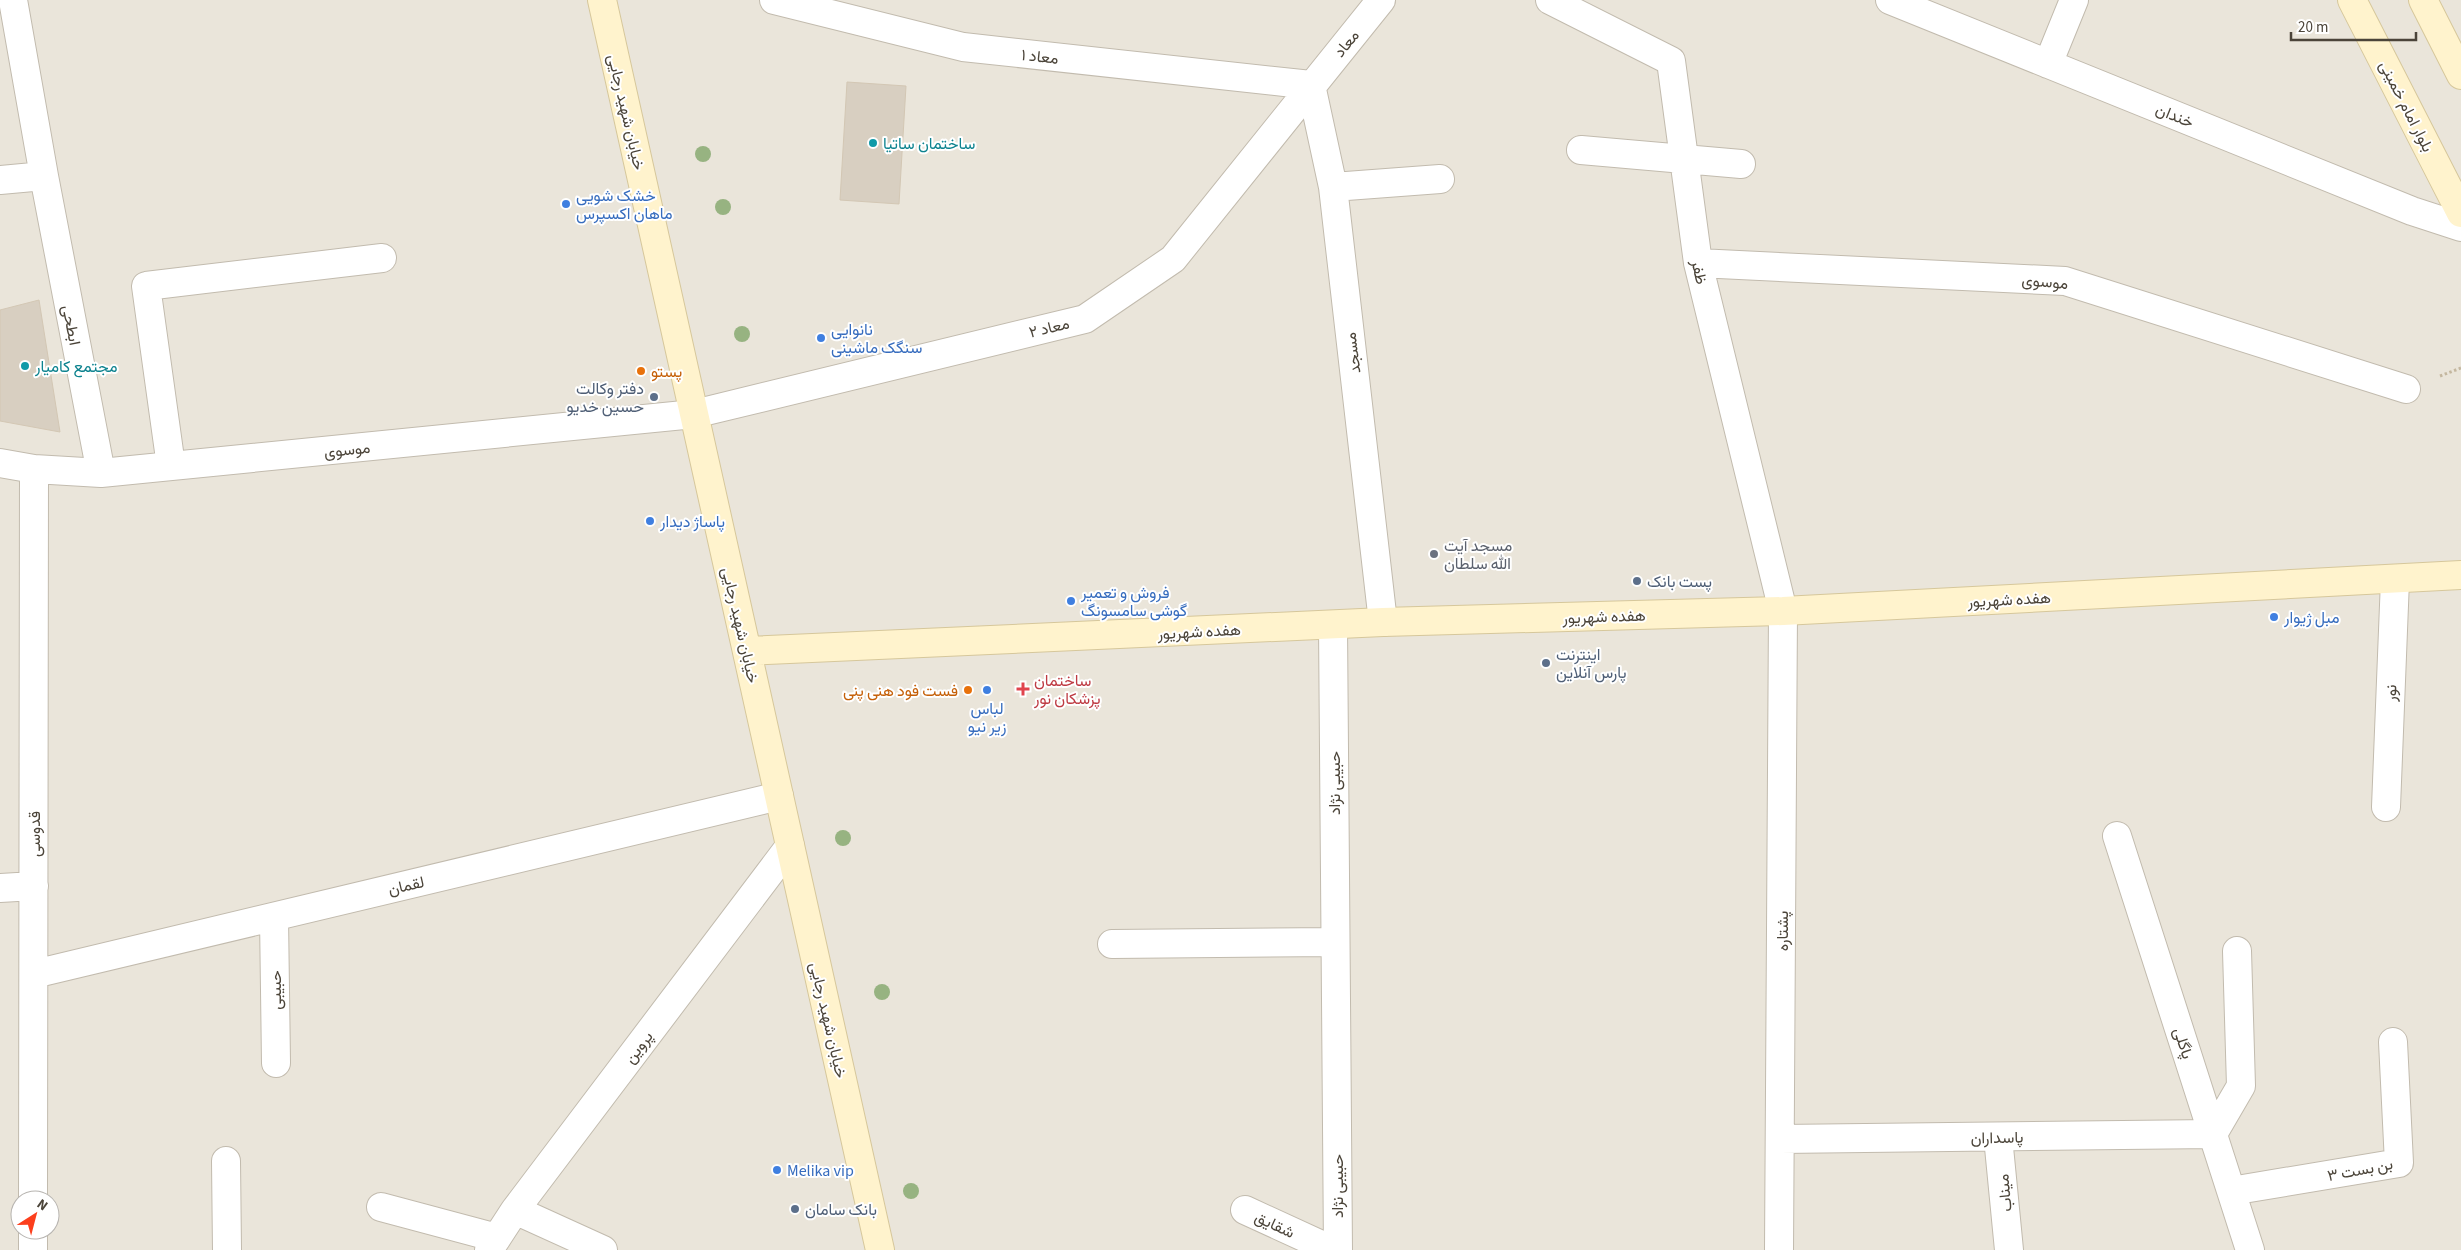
<svg xmlns="http://www.w3.org/2000/svg" width="2461" height="1250" font-family="'Source Sans 3',Vazirmatn,sans-serif">
  <style>
    .residential { fill: #eae5da; fill-rule: evenodd }
    .building { fill: #d8cfc1; stroke: #d3c7b4 }
    .lines { fill: none; stroke-linecap: round; stroke-linejoin: round }
    .street-casing { stroke: #c2bbae; stroke-width: 30 }
    .secondary-casing { stroke: #d6c79b; stroke-width: 30 }
    .path { stroke: #c4b79f; stroke-width: 3; stroke-dasharray: 2.5 2.5; stroke-linecap: butt }
    .street { stroke: #fff; stroke-width: 28 }
    .secondary { stroke: #fff3cd; stroke-width: 28 }
    .tree { fill: #97b381 }
    .culture-dot { fill: #0f9aa8; stroke: #fff; stroke-width: 2 }
    .shop-dot { fill: #3f7fe0; stroke: #fff; stroke-width: 2 }
    .food-dot { fill: #e8710a; stroke: #fff; stroke-width: 2 }
    .service-dot { fill: #5c6f8a; stroke: #fff; stroke-width: 2 }
    .worship-dot { fill: #6b7280; stroke: #fff; stroke-width: 2 }
    .health-dot { fill: #e0444e; stroke: #fff; stroke-width: 2 }
    .labels { text-anchor: middle; stroke-width: 4; stroke-linejoin: round; paint-order: stroke }
    .street-label { font-size: 16px; fill: #4b4439; stroke: #fff }
    .culture-label { font-size: 16px; fill: #0d838f; stroke: #fff; text-anchor: start }
    .shop-label { font-size: 16px; fill: #366cbe; stroke: #fff; text-anchor: start }
    .food-label { font-size: 16px; fill: #c56008; stroke: #fff; text-anchor: start }
    .service-label { font-size: 16px; fill: #4e5e75; stroke: #fff; text-anchor: start }
    .worship-label { font-size: 16px; fill: #5b616d; stroke: #fff; text-anchor: start }
    .health-label { font-size: 16px; fill: #be3a42; stroke: #fff; text-anchor: start }
  </style>
  <rect width="100%" height="100%" fill="#f6f3ec"/>
  <!-- residential -->
  <path class="residential" d="M0,0H2461V1250H0ZM20,1200H50V1230H20Z"/>
  <!-- building -->
  <path class="building" d="M847,82L906,86L899,204L840,200Z
    M39,300L60,432L0,421V310Z"/>
  <g class="lines">
    <!-- street casing -->
    <g class="street-casing">
      <path id="street" d="M13,0L44,176L101,473
        M774,0L963,47L1311,85
        M1550,0L1671,61L1698,263L1783,611L1779,1250
        M1890,0L2412,211L2461,227
        M2048,64L2074,0
        M1311,85L1333,187L1383,622
        M1581,150L1741,164
        M0,180L44,176
        M1333,187L1440,179
        M1698,263L2065,281L2406,389
        M0,463L34,469L101,473L694,414L1085,319L1173,259L1381,0
        M171,466L146,286L382,258
        M1333,625L1338,1250
        M2386,807L2395,580
        M2117,836L2250,1250
        M0,888L34,886
        M274,917L276,1063
        M1112,944L1335,942
        M34,974L779,796
        M1998,1137L2009,1250
        M1781,1139L2213,1134L2241,1086L2237,951
        M226,1161L227,1250
        M2231,1191L2399,1163L2393,1042
        M33,1200L34,469
        M381,1207L497,1238
        M515,1210L603,1250
        M1245,1210L1332,1250
        M33,1250V1230
        M489,1250L515,1210L790,846"/>
    </g>
    <!-- secondary casing -->
    <g class="secondary-casing">
      <path id="secondary" d="M602,0L880,1250
        M2352,0L2461,213
        M2423,0L2461,75
        M747,651L1383,622L1783,611L2461,575"/>
    </g>
    <!-- path -->
    <path class="path" d="M2440,376L2461,368"/>
    <!-- street -->
    <use href="#street" class="street"/>
    <!-- secondary -->
    <use href="#secondary" class="secondary"/>
  </g>
  <!-- trees -->
  <g class="tree">
    <circle cx="703" cy="154" r="8"/>
    <circle cx="723" cy="207" r="8"/>
    <circle cx="742" cy="334" r="8"/>
    <circle cx="843" cy="838" r="8"/>
    <circle cx="882" cy="992" r="8"/>
    <circle cx="911" cy="1191" r="8"/>
  </g>
  <!-- markers -->
  <g class="culture-dot">
    <circle cx="873" cy="143" r="5"/>
    <circle cx="25" cy="366" r="5"/>
  </g>
  <g class="shop-dot">
    <circle cx="566" cy="204" r="5"/>
    <circle cx="821" cy="338" r="5"/>
    <circle cx="650" cy="521" r="5"/>
    <circle cx="1071" cy="601" r="5"/>
    <circle cx="2274" cy="617" r="5"/>
    <circle cx="987" cy="690" r="5"/>
    <circle cx="777" cy="1170" r="5"/>
  </g>
  <g class="food-dot">
    <circle cx="641" cy="371" r="5"/>
    <circle cx="968" cy="690" r="5"/>
  </g>
  <g class="service-dot">
    <circle cx="654" cy="397" r="5"/>
    <circle cx="1637" cy="581" r="5"/>
    <circle cx="1546" cy="663" r="5"/>
    <circle cx="795" cy="1209" r="5"/>
  </g>
  <circle class="worship-dot" cx="1434" cy="554" r="5"/>
  <path class="health-dot" d="M1020.5 681.5h5v5h5v5h-5v5h-5v-5h-5v-5h5z"/>
  <g class="labels">
    <!-- street labels -->
    <g class="street-label">
      <text transform="translate(1346 43) rotate(-51)" y="6">معاد</text>
      <text transform="translate(1040 56) rotate(6)" y="6">معاد ۱</text>
      <text transform="translate(2407 106) rotate(63)" y="6">بلوار امام خمینی</text>
      <text transform="translate(627 112) rotate(77)" y="6">خیابان شهید رجایی</text>
      <text transform="translate(2175 115) rotate(22)" y="6">خندان</text>
      <text transform="translate(1700 272) rotate(78)" y="6">ظفر</text>
      <text transform="translate(2045 281) rotate(5)" y="6">موسوی</text>
      <text transform="translate(72 325) rotate(79)" y="6">ابطحی</text>
      <text transform="translate(1049 327) rotate(-14)" y="6">معاد ۲</text>
      <text transform="translate(1352 353) rotate(-97)" y="6">مسجد</text>
      <text transform="translate(347 449) rotate(-6)" y="6">موسوی</text>
      <text transform="translate(2009 599) rotate(-3)" y="6">هفده شهریور</text>
      <text transform="translate(1604 616) rotate(-2)" y="6">هفده شهریور</text>
      <text transform="translate(741 625) rotate(77)" y="6">خیابان شهید رجایی</text>
      <text transform="translate(1199 631) rotate(-3)" y="6">هفده شهریور</text>
      <text transform="translate(2390 693) rotate(-88)" y="6">نور</text>
      <text transform="translate(1334 783) rotate(-90)" y="6">حبیبی نژاد</text>
      <text transform="translate(34 834) rotate(-90)" y="6">قدوسی</text>
      <text transform="translate(406 885) rotate(-13)" y="6">لقمان</text>
      <text transform="translate(1782 931) rotate(-90)" y="6">پشتاره</text>
      <text transform="translate(275 990) rotate(-90)" y="6">حبیبی</text>
      <text transform="translate(829 1020) rotate(77)" y="6">خیابان شهید رجایی</text>
      <text transform="translate(2184 1043) rotate(72)" y="6">پاگلی</text>
      <text transform="translate(638 1047) rotate(-53)" y="6">پروین</text>
      <text transform="translate(1997 1137) rotate(-1)" y="6">پاسداران</text>
      <text transform="translate(2360 1169) rotate(-11)" y="6">بن بست ۳</text>
      <text transform="translate(1337 1186) rotate(-90)" y="6">حبیبی نژاد</text>
      <text transform="translate(2004 1193) rotate(-95)" y="6">میناب</text>
      <text transform="translate(1275 1224) rotate(25)" y="6">شقایق</text>
    </g>
    <!-- culture labels -->
    <g class="culture-label">
      <text x="883" y="149">ساختمان ساتیا</text>
      <text x="35" y="372">مجتمع کامیار</text>
    </g>
    <!-- shop labels -->
    <g class="shop-label">
      <text x="576" y="201">خشک شویی<tspan x="576" dy="18">ماهان اکسپرس</tspan></text>
      <text x="831" y="335">نانوایی<tspan x="831" dy="18">سنگک ماشینی</tspan></text>
      <text x="660" y="527">پاساژ دیدار</text>
      <text x="1081" y="598">فروش و تعمیر<tspan x="1081" dy="18">گوشی سامسونگ</tspan></text>
      <text x="2284" y="623">مبل ژیوار</text>
      <text x="987" y="714" text-anchor="middle">لباس<tspan x="987" dy="18">زیر نیو</tspan></text>
      <text x="787" y="1176">Melika vip</text>
    </g>
    <!-- food labels -->
    <g class="food-label">
      <text x="651" y="377">پستو</text>
      <text x="958" y="696" text-anchor="end">فست فود هنی پنی</text>
    </g>
    <!-- service labels -->
    <g class="service-label">
      <text x="644" y="394" text-anchor="end">دفتر وکالت<tspan x="644" dy="18">حسین خدیو</tspan></text>
      <text x="1647" y="587">پست بانک</text>
      <text x="1556" y="660">اینترنت<tspan x="1556" dy="18">پارس آنلاین</tspan></text>
      <text x="805" y="1215">بانک سامان</text>
    </g>
    <!-- worship labels -->
    <g class="worship-label">
      <text x="1444" y="551">مسجد آیت<tspan x="1444" dy="18">الله سلطان</tspan></text>
    </g>
    <!-- health labels -->
    <g class="health-label">
      <text x="1034" y="686">ساختمان<tspan x="1034" dy="18">پزشکان نور</tspan></text>
    </g>
  </g>
  <!-- north arrow -->
  <g transform="translate(35 1215) rotate(36)"><circle r="24" fill="#ffffff" stroke="#b7b4b0"/>
  <path d="M0-4L9 19L0 12L-9 19Z" fill="#fc3f1d"/>
  <text y="-8" font-size="14" font-weight="bold" text-anchor="middle" fill="#4b4439">N</text>
  </g>
  <!-- scale -->
  <path d="M2291 32v8h125v-8" fill="none" stroke="#4b4439" stroke-width="2.5"/>
  <text x="2298" y="32" font-size="15" fill="#4b4439" stroke="#ffffff" stroke-width="4" paint-order="stroke">20 m</text>
</svg>
